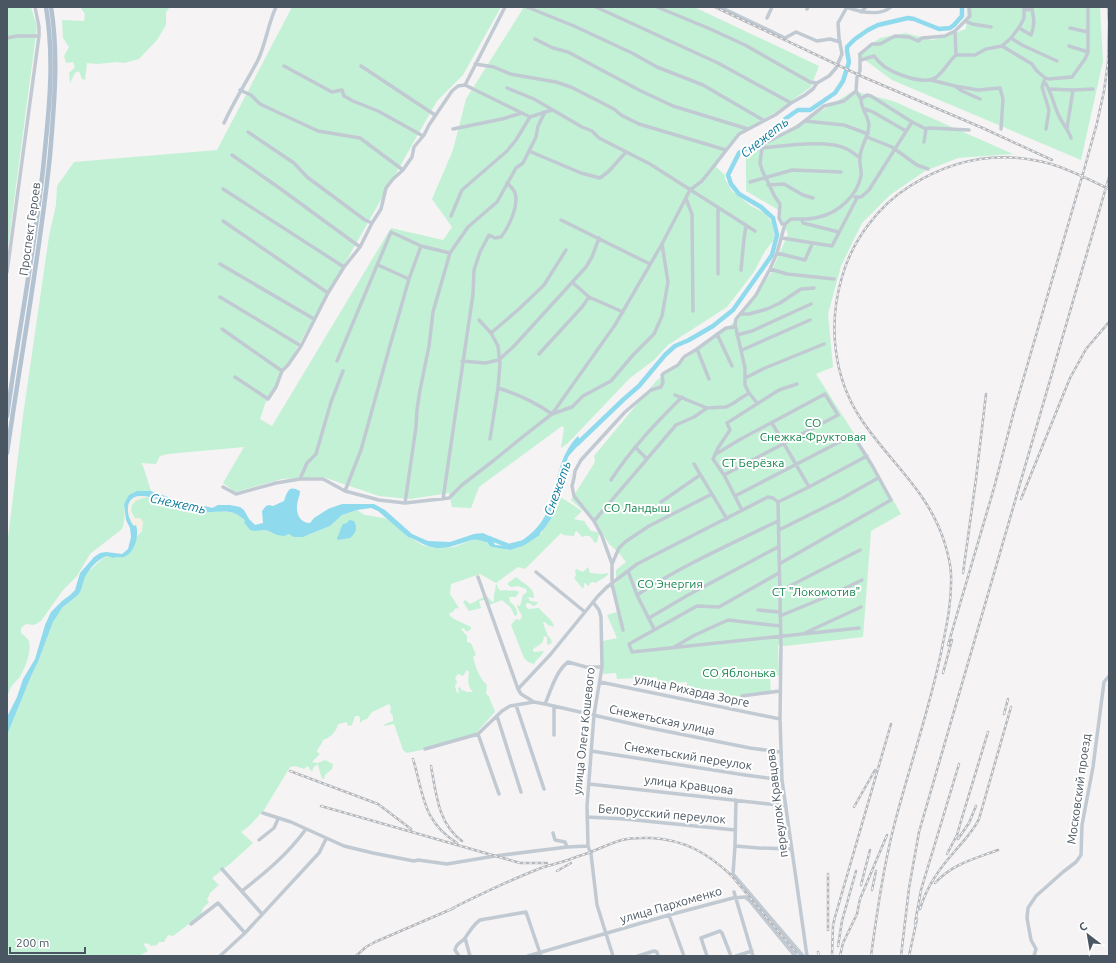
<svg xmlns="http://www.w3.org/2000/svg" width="1116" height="963" font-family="Ubuntu,sans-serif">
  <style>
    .green { fill: #c3f1d5; fill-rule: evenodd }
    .sand { fill: #f5f0e5 }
    .water { fill: #90daee }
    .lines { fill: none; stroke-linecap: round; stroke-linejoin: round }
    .river { stroke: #90daee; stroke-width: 4.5 }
    .minor { stroke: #c1cad2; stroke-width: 3.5 }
    .major { stroke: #b3c2d1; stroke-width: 4.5 }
    .rail-casing { stroke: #b5b8bd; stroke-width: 2.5 }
    .rail { stroke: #fff; stroke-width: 1; stroke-dasharray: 3; stroke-linecap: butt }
    .labels { text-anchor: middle; stroke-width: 4; stroke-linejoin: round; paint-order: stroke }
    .street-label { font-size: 12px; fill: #4a5661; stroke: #fff }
    .park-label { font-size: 12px; fill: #17864f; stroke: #fff }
    .water-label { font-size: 13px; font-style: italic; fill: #0c7c9b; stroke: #fff }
  </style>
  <rect width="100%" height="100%" fill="#f5f3f3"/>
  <!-- green -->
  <path class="green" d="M7,7H31L37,27L7,254Z
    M80,7H170L166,12V25L157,40L139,59L124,63L117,62L97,64L87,63L85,80L82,79L79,71L75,73L70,83L69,73L75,67L73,62L66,63L64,56L69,47L63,38L62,20L84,21L85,14Z
    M292,7H501L463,75L437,101L265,404L260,419L272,426L391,228L443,240L452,227L432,199L453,150L466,99L524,7H694L819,66L811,87L771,115L738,133L716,167L725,175V179L732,191L751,206L765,213L772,223L774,235L773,241L765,251L754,272L727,307L668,345L654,360L630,378L568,443L561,448L564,428L562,426L479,487L471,508L452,507L449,493L410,499L379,496L323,477L282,479L235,492L223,483L244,447L168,454L160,456L156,464L141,463L143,466L151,491H137L124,504C125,512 125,522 122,529L90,554L77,576L63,590L41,621L34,625L26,624L21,628V633C24,636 28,638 29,642C32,651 24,671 19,678C14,684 11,684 9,693H7V546L23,416L49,236L56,205L57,186L74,162L217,150Z
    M967,7H1100L1103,61L1081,160L892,80L857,54L880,38L905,33L933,40L966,29Z
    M853,91L893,101L1013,154L958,158L925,171L890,195L862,223L841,266L828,314L833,367L816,374L862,446L901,514L871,531L863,637L785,646L778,645L779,675L770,676L771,693L733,697V703H718V690L687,689V682L657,684V677L617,679L616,673L603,674V641L617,638L607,615L617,612L613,586L619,580L616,578V570L626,562L619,553L609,544L595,521L571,500L595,462L594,456L656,381L736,321L771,273L788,234L777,209L746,191V157L789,129L828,107Z
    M559,496L582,511L574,519L584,521L591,531L597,532L599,534L597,542L595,543C591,537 590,534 582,537L577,531L575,532L574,536L563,535L561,533L525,569L518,567L496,583L498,588L501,591L505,590C510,592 514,589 519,592L516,597H509L510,602C514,605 518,610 517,615L515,616L511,608L502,600L489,605L484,600L479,601L481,608L469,611L463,602L465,600L470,604L484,597L487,596L492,602L494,601C493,596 496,589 496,583L480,574L451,584L450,594L459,608L454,609V611L450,613L449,615L454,619L471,627V629L467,632L463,628L461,629L467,636V642L471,643L476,655L473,657C476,669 479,677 487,685L486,694L489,696C490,703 494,706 495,712L476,733L431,748L407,753L403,750L394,724L384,726L385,724L393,721V716L390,712L391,707L389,704L372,712L367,719L363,720L360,723V717L358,716H355L352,725L348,726L347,722L338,724C337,731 330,738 323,740C322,745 317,748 317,752L320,754L312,762L318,763L325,760L333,764L332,769L325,775L324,779H322L318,765H316L313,768V770L311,771L308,766L304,769L295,766L290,767L264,810C256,818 251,826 241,832L253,843L231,863L212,878L219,885L210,893L207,900L209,902L203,908L201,915L173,936L168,935L164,942H159L157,945L151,946L149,944L145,943L144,945L148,951L139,956H7V735L32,674L38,662L53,622L59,611L78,595L84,579L87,573L103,558L108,556L122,557L134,547L136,537L142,531L131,511L132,505L136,500L147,497L179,507L191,508L208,512L220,511L235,513L244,519L246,526L255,531L266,530L272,533L289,534L293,537L309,535L330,526L342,515L357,510L365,515L384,518L389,520L408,537L413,539L422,545L434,548L454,547L475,539L487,542L492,547L502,548L507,550L517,548L539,536L551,519ZM467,670L469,672C468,680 467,686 473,692H467L463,690L462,691L460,687L458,688L459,692L457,693L455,686L457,682L455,678L458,674L463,676Z
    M588,567L590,573L602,574L609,573C606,578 600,579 596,583L593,582L590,583L589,586L587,585L585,582L583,589L574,578L576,575L575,571L576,569L583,572Z
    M516,577C523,584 535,587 534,598L528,597L530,601L538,602L537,604L534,606L528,603L526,604V607L529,609L539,608C544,615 553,619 554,627L548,625L545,622L543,623L548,636L551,639L552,643L548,645L547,644V637L543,636L544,638L542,643L533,649V651L535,652L544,651C542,656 537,658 534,664L528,662L524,658L511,625L516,619L520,620L522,616L517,607L518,605L520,606L523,595L527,592L526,589L518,586L511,587L508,585V583Z"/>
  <!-- sand -->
  <path class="sand" d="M140,496L147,497C135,499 125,506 134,518H140L143,522L142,531L138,534C138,529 134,527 132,523C125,512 126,499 140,496Z"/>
  <!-- water -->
  <path class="water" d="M578,436L581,442L568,457L562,480L559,496L551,519L544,529L540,533V535L523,546L510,550L492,547L490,546L487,542C483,542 478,538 472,540C460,543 450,549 436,548C425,547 418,540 408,537L378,511L371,508L357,510L342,515L330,526L303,537H293L289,534L284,536L277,535L266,530L255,531L250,530L245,524L244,519C241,518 239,515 236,514C228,510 217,512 209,512C202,512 196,509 190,508C186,507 182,507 178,506C165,503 152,495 139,496C123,498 127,518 134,526L136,525C139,534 136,550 126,556C123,558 120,557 117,557C113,558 112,558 108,556C99,557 87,571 84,580C82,585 82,590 78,595L62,608L53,622L38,662L32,674L7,735V717L17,697L23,679L35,659L45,625L51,612L62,601L70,595L75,590L80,573L94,557L100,553L106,552L122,554L128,549L131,537L130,528L126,520L124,504L129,495L137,491H151L182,502L194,503L203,509L212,508L218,505H230L240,507L244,510L249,519L255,525L263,523L262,511L266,506L269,505L273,506L284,501C287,493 288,484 300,491C300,495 299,496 298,500C295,510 298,523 310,523L314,518L328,509L342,504H374L385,510L412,534L428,541L450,542L474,534L483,533L491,537L495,545C500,545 505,546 510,546C516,545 519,542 524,539C564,512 547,467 578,436Z
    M349,520L354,521C358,528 356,533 350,538L338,540L337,538C340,533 340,528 343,524L347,523Z"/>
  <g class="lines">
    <!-- river -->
    <path class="river" d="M577,444L624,399L639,386L665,355L675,346L689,340L713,326L733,310L772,255L777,235L773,218L761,207L739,194L731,184L728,175L739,153L770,134L785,119L798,110H810L835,93L843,81L849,62L847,51V47L855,39L868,30L878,25L908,18L914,19L939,29L950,28L954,25L962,16V7
      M195,506L211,510
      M489,538L509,546L521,543"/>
    <!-- minor -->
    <path class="minor" d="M527,7L574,26L632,53L657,67L703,85L763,120
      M596,7L718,63L791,103
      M657,7L708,28L745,45L810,82L817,83
      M720,7L785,38L796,32L817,41L830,39L840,42
      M846,7C860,12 879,17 891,7
      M807,9L808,7
      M861,12L866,7
      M767,18L772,7
      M965,21L972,24L991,27
      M1019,28L1031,35C1035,25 1034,19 1032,9L1025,10
      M1070,28L1088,32
      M7,38L17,36H39
      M1011,38L1022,45L1057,61
      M535,39L553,48L568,52L639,90L673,106L748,129
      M1002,46L1032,64L1036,70L1045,78L1049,79L1072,77L1085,59L1088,52V7
      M1069,46L1088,52
      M956,55L955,31L970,16L969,7
      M861,60L874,56C877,60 881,64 885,67C896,74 923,85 935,78C944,72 948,62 956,55H975L986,49L1002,46L1011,38L1020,26L1024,18V7
      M475,64L494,67L510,74L556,82L571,87L614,109L621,115L639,124L726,150
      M284,66L332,92L342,90L344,96L353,101L378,111L423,136
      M361,66L435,115
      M931,80L955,86L962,91L980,99
      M1044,81C1052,92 1053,104 1059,116C1062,123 1068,129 1071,138
      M1044,81L1042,87L1049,110L1046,129
      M465,85L530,117L545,112
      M955,86L978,90L1000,88L1003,99L1001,129
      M507,88L534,99L582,127L592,131L599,138L650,164L755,231
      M1050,89L1073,90L1093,89
      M240,90L251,95L260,104L318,131L360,138L403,170
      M861,99L856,91L857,77L860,71V54L872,44H880L895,36L909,37L918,41L922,38L945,36L955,31
      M863,108L873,112L906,131
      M805,121L844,125L868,134
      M224,123C234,101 247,81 258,60C266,43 268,24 276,7
      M1067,128L1073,90
      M453,129L502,119L522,113
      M248,132L294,163L307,177L365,220L372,223
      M867,137L892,147L917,165L928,169
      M924,142L926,129
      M762,148C784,146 827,139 847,149C851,151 856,155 860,158
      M529,151L581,173L600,178L609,171L626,152
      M232,155L278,187L360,247
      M750,182L792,170L841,172
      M768,185L784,184L803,195L813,198
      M223,189L344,267
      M855,197H861L869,190L912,122
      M686,199L692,214L693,311
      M718,207V274
      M451,216L462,190L507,151L516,140L530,117
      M802,219L803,223L839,232
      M561,220L650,264
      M223,221L328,293
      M785,224H782L779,218L780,204L775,197L762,170L760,163L762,148L765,143L797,127L824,106L844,101L856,91
      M782,238L832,246L857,198
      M777,253L805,260L812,244
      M220,264L314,319
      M378,265L409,279
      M770,269L787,274L834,279
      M741,270L744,239L746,225
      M7,272L39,36V27L35,7
      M573,283L589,297L623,312
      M220,297L301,346
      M740,314H749L767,309L780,303L801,289L814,288
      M479,320L491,333L498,346L500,363L498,388L490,439
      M222,329L282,371
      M491,333L519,309L544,285L566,250
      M717,334L732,366
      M737,335L752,331L811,304
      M697,349L709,379
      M742,350L810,320
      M539,354L582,307L589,297
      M337,361L391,232L421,246L450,253
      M462,361L485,363L499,360L515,345L586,267L592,257L599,238
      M235,377L268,399L276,387L282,371L288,365L301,346L328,293L344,267L360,247L372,223L381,209L386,188L393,179L403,170L412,157L414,147L424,135L429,125L452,91L458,86L465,85L505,7
      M745,378L765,368L824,344
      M498,388C518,394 535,402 552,414
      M675,395L707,408
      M757,403L749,393L745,385V368L735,324L736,319L756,295L770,269L777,253L785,224L791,219C800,219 809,220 819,217C838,213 857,196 861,176C862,170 859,164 860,158C860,146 869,137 869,125C868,115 861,109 861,99L867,95L871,96L912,122L926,129L929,128L969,130
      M552,414L615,325L662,244L690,190L702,181L739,134L775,115L791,103L805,95L813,89L817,83L829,76L836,68L842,54L839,38L838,23L847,7
      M772,423L809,487
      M635,447L647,459
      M716,454L739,440L825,394L838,415L724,475
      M694,464L727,519
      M300,479L307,463L316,454L331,402L343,371
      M611,480C631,449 656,423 682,397
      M223,487L236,494L276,483L300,479H323L345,491L379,500L405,503L449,498L462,485L493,461L525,435L552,414L572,407L583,396L611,381L633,355L654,334L662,316L668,282L662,244
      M345,491L361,450L389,349L409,279L421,246
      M735,496L853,435L873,467L891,500L779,564
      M443,499L473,294L474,270L480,252L489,235L495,238L501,237C509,227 519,205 515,193C514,189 510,186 507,183
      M661,502L700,475
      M778,502L781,645L780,719L782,780L807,956
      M778,502L809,487L867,456
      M405,503L416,427L417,410L420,390L429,346L433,312L450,253L468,227L497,202L516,168L523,163L536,137L538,126L545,112L553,110
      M742,510L724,475L713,459L718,448L730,430L727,423L779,390L797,384
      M594,521L676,425L694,417L707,408L726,407L732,404L749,393
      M779,530L841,499L878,478
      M612,564L619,548L625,542L649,526L712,494
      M628,571L637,595L654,629
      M536,572L585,612
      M779,573L719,607L697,606L629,644L632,652L859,628
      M478,577L518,689L521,694L534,702
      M780,591L860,550
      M637,595C681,566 731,544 778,521
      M593,602L599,610L601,617L602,667L594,715L587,806L588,846L591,854L597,905L613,956
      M758,610L779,612
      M780,616L833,594L862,580
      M649,618L690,594L778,547
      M623,630L612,584V564L602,536L594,521L574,496L572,486L574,478L575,471L581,460L625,412L651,390L661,387L663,382L662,375L664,373L678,365L684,357L697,349L726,328L735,327
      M805,633L861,607
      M674,647L695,635L728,620L780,626
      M600,682L780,719
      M518,689L550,655L598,596L607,587L637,564L768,497L773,498L778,502
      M742,696L780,691
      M545,704C551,690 556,671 568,662L586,667H602
      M516,705L544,789
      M497,716L521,792
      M478,734L499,794
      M554,735V707
      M425,749L478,734L502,711L510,706L534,702L545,704L650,728L750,748L780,752
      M591,751L745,775L782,780
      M589,784L786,806
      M736,800L735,846L733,874L803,956
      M263,813L291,822L344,846L373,853L414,861L418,860L447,864L495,856L567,847L588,846
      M587,817L625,819L735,830
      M553,833L555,840L565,842L567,847
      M259,840L274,828L278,819
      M735,846L759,848L792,849
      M222,869L262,914
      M242,891C266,872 288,854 306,829
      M734,892L753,956
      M669,915L684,956
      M191,924L218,903L245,933
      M465,938L470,956
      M220,956L245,933L319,853L326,839
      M459,956L455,950C456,943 461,943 465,938C470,931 473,925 480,920L526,912L541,956
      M528,956L669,915L733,898L745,897L749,900L795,956
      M638,956L654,951L657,952L658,956
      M707,956L701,938L720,931L722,933L731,956
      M736,956L752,951
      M1034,956L1036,949L1031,940L1027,918L1028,908L1036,896L1063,872L1076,862L1081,855L1082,825L1093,767L1104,682L1109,676"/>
    <!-- major -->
    <path class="major" d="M7,416C19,327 37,239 45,149C50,101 54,55 46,7
      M7,453C21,354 40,255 50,155C54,106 59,56 51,7"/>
    <!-- rail casing -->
    <g class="rail-casing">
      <path id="rail" d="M715,7L861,76L985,129L1052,160
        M1021,499L1070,378L1086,349L1109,322
        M963,573L976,479L986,394
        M948,645L994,488L1014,411L1084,170L1097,123L1104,91L1108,62L1109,23L1108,7
        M943,673L952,640
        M1004,714L1008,699
        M413,759C424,795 422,821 457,843
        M431,766C436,793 438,824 462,841
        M290,771L378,804L411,829
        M321,806L520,863H547
        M854,807L875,770
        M958,839L969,823L976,806
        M947,854L957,835L961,821L988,732
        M557,871L571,863
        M828,874V930
        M935,883C952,864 974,859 998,850
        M861,885L870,850
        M872,890L876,871
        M920,909C927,886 939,869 955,851C963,841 973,832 979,819L1011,707
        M449,910C479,895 510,880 541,868C554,864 567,861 579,856C594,852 607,844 622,840C632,837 642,838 652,838C685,840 707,853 731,875L799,956
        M915,923L921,890L959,764
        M838,946L842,921L856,871
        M818,952L819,956
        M356,956L366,947L375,942L454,908
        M832,956L833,925L835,917L891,724
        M840,956L843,943L857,914L860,899L887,835
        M871,956C877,913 883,869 894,826C909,767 930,709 942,648C947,624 952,600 951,575C951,565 948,554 945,544C929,491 890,463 861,419C833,377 828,324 842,277C852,241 878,206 910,186C953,159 1001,150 1051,164C1071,170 1090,180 1109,189
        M901,956L909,888L919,832L1109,177
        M909,956L917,919"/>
    </g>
    <!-- rail -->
    <use href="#rail" class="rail"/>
  </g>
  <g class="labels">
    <!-- street labels -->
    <g class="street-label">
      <text transform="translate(30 229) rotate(-82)" y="4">Проспект Героев</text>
      <text transform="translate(692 691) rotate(12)" y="4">улица Рихарда Зорге</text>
      <text transform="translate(662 720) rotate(12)" y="4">Снежетьская улица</text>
      <text transform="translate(584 731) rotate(-84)" y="4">улица Олега Кошевого</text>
      <text transform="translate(688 756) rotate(9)" y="4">Снежетьский переулок</text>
      <text transform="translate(689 785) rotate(7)" y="4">улица Кравцова</text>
      <text transform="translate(1079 789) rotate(-82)" y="4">Московский проезд</text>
      <text transform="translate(777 803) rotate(-97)" y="4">переулок Кравцова</text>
      <text transform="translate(662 814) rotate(5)" y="4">Белорусский переулок</text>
      <text transform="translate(671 905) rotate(-16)" y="4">улица Пархоменко</text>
    </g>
    <!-- park labels -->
    <g class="park-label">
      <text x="813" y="427">СО<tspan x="813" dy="14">Снежка-Фруктовая</tspan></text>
      <text x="753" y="467">СТ Берёзка</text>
      <text x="637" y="512">СО Ландыш</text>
      <text x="670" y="588">СО Энергия</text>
      <text x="816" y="596">СТ "Локомотив"</text>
      <text x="739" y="677">СО Яблонька</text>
    </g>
    <!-- water labels -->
    <g class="water-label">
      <text transform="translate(764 137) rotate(-38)" y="5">Снежеть</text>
      <text transform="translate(557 488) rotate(-70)" y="5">Снежеть</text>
      <text transform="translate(178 503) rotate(12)" y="5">Снежеть</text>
    </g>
  </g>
  <!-- border -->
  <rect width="1116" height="963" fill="none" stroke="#4a5661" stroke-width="16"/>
  <!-- north arrow -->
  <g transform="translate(1088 935) rotate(329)" stroke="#ffffff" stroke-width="3" paint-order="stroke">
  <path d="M0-3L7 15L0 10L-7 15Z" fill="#4a5661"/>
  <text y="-6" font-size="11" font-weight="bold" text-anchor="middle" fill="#4a5661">С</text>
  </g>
  <!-- scale -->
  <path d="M10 947v6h75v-6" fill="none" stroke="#4a5661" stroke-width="2"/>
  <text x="16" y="947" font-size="12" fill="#4a5661" stroke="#ffffff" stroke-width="3" paint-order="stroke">200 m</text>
</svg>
